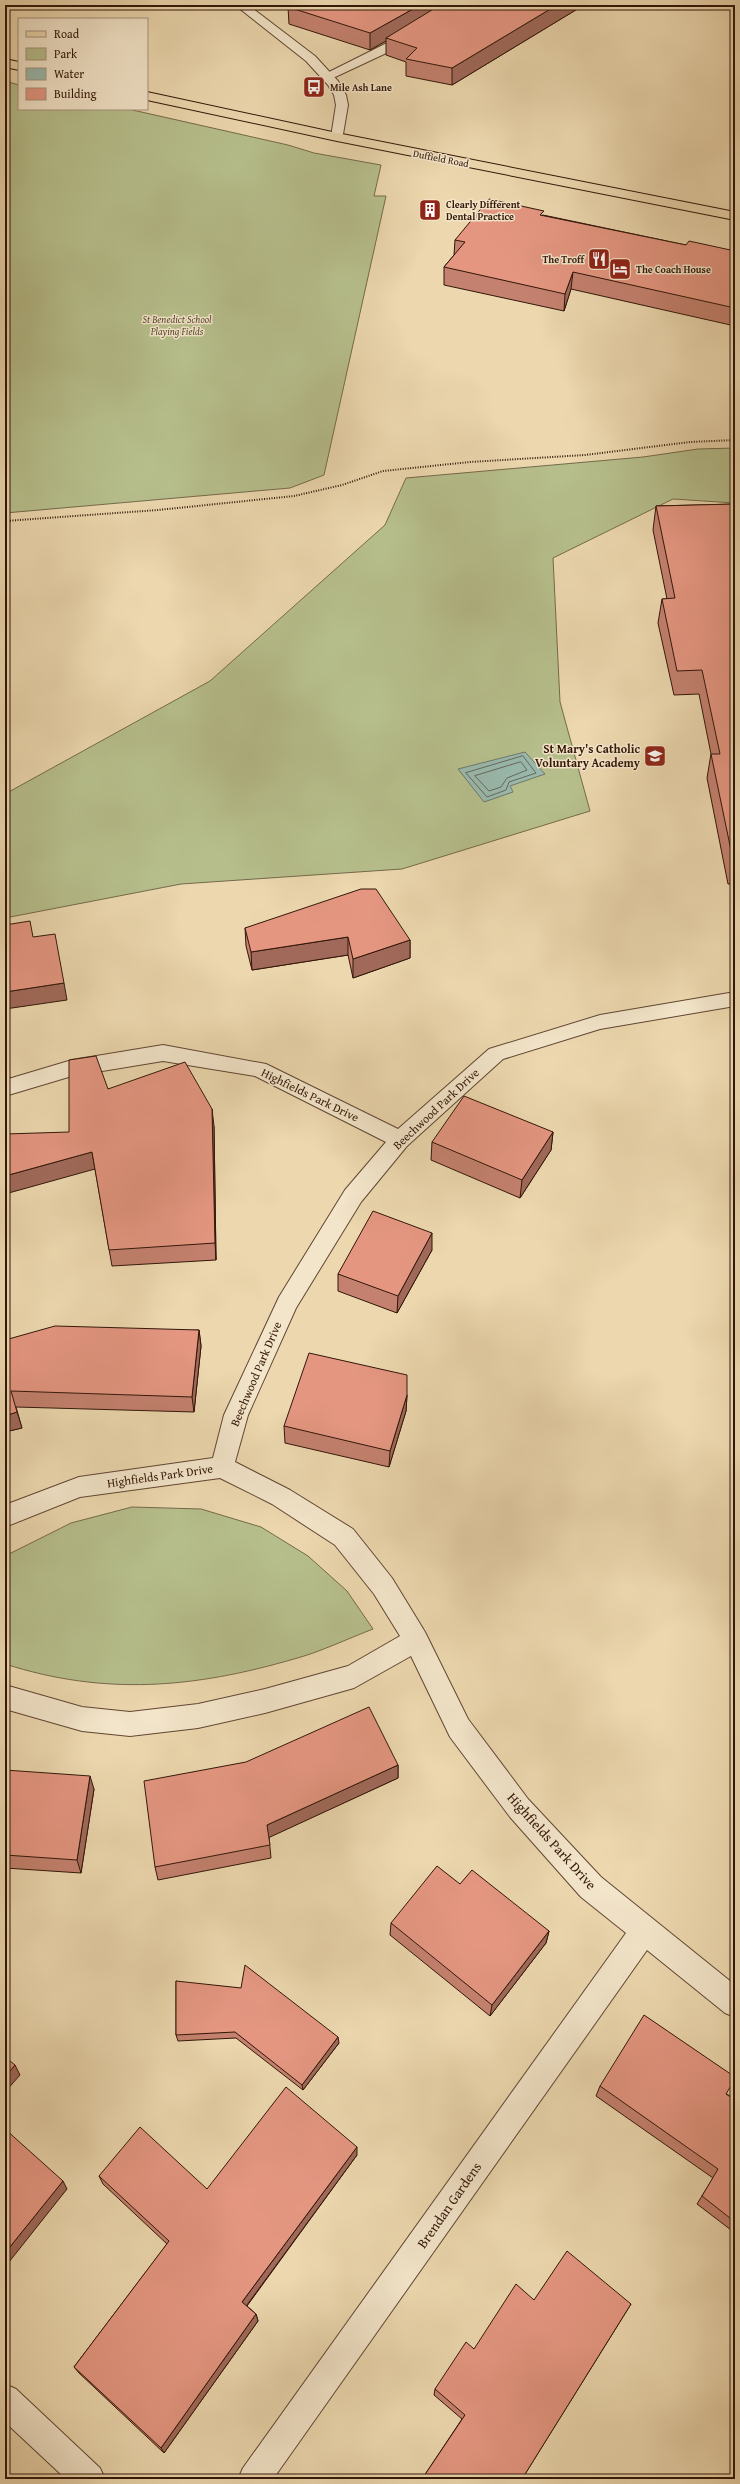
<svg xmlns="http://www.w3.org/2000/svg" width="740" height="2484" font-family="'Gentium Book Plus',serif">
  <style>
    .green { fill: #b6bf8c; stroke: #746a4a }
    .water { fill: #99b9ad; stroke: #70786b }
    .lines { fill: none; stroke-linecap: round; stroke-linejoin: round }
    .shore { stroke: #66685a; stroke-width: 1 }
    .minor-casing { stroke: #604632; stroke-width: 2 }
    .tertiary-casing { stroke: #604632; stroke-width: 2 }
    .primary-casing { stroke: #321608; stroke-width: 2 }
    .path { stroke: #321608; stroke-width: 2; stroke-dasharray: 1 1.5; stroke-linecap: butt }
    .minor { fill: #f3e5ca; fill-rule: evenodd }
    .tertiary { fill: #f3e5ca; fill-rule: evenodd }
    .primary { fill: #ecd7ae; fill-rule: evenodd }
    .wall { fill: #c4816f; stroke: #321608 }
    .shaded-wall { fill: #a0695a; stroke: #321608 }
    .building { fill: #e49681; stroke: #321608 }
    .labels { text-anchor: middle; stroke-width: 3; stroke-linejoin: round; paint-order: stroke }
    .far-poi-label { font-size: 10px; font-weight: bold; fill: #321608; stroke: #f3e5ca; text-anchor: start }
    .far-street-label { font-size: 10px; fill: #321608; stroke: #f3e5ca }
    .far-park-label { font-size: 10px; font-style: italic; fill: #5a4930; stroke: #f3e5ca }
    .poi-label { font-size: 12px; font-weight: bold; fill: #321608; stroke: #f3e5ca; text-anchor: end }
    .street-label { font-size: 12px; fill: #321608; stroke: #f3e5ca }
    .near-street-label { font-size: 14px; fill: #321608; stroke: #f3e5ca }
  </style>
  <rect width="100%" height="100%" fill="#ecd7ae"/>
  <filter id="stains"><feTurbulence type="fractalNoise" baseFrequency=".005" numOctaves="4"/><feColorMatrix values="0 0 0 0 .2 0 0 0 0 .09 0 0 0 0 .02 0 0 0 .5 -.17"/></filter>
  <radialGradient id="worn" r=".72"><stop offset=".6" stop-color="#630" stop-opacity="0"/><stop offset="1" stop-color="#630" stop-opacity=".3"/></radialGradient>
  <!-- green -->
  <path class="green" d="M5,81L19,85V109H128L288,145L314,153L381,165L374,196H386L324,475L290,488L5,513Z
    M735,448V503L673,499L553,558L560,702L590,811L402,869L181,884L5,918V794L210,681L385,525L406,478L643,457L698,449Z
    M132,1507L201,1509L261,1527L308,1556L347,1591L373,1629C347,1639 320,1652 294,1659C194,1688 105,1696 5,1664V1556L71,1523Z"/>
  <!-- water -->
  <path class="water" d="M525,752L545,774L510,786L513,792L484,802L458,769Z"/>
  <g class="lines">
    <!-- shore -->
    <path class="shore" d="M523,756L536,773L509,782L506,790L487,797L466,773Z
      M521,762L527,770L507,778L501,787L489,791L475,776Z"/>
    <!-- minor casing -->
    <g class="minor-casing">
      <path id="minor" d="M453,5H467L397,48L333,78H325L323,75L389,42Z
        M735,992V1006L600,1029L503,1059L407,1146L361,1202L296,1308L248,1415L235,1462L290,1490L353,1529L392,1578L425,1632L468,1719L528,1799L601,1877L735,1985V2017L725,2013L647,1950L273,2479H238L243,2468L626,1933L581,1897L510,1817L450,1737L411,1656L354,1688L265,1713L198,1728L130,1736L82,1731L5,1709V1685L82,1707L130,1712L198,1704L265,1689L348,1666L400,1636L374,1594L335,1545L272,1504L220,1478L80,1497L5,1527V1505L79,1477L213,1458L224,1415L279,1297L345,1190L386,1142L255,1076L163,1061L72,1076L5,1096V1080L72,1060L163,1045L266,1064L398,1129L489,1049L600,1015Z
        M5,2384L16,2389L100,2468L105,2479H66L5,2422Z"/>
    </g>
    <!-- tertiary casing -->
    <g class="tertiary-casing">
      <path id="tertiary" d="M235,5H248L315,56L338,81L346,95L348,105L342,140H332L331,137L336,105L334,95L328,85L306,61Z"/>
    </g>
    <!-- primary casing -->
    <g class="primary-casing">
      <path id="primary" d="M5,59L19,62V70L5,67Z
        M147,92L337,133L735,212V220L337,141L147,100Z"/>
    </g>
    <!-- path -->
    <path class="path" d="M5,521L158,510L294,496L342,485L383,471L470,462L585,455L690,442L735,440"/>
    <!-- minor -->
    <use href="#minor" class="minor"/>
    <!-- tertiary -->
    <use href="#tertiary" class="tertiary"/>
    <!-- primary -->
    <use href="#primary" class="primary"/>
  </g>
  <!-- wall -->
  <path class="wall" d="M584,5L452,85L406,76V62L386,55V41L370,50L289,24L288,7Z
    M543,215L686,245L735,251V326L571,289L564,311L444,285V267L454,255L455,240Z
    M735,504V884H728L707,778L711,754L699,694L674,695L658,623L662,599H667L653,530L656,506Z
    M245,928L410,940V958L353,978L348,955L252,970L246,946Z
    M108,1089L214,1126L216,1260L112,1266L95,1169L69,1132Z
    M553,1132L551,1150L520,1198L431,1160L432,1142Z
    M432,1250L397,1313L338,1291V1274Z
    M199,1330L201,1346L194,1412L16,1407L22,1428L5,1432V1340Z
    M407,1395L406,1411L389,1467L285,1443L284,1426Z
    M398,1765V1778L269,1837L271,1858L158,1880L155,1867Z
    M5,1770L94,1789L81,1873L5,1868Z
    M460,1884L549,1931L546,1943L490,2016L390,1935L391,1923Z
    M176,1981L339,2043L303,2090L236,2038L178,2041L176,2035Z
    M600,2086L727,2094L735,2100V2233L697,2204L713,2178L596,2096Z
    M357,2155L247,2306L256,2314L258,2321L164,2453L79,2373L74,2367L167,2244L103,2184L99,2176L207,2189Z
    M534,2300L631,2304L522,2479H422L462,2419L434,2395L435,2389L474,2349Z"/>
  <!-- shaded-wall -->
  <path class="shaded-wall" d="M420,5H450L386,38V41L370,50V33Z
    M557,5H584L452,85V68Z
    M573,272L571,289L564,311L565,294Z
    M348,937V955L252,970L251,952Z
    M410,940V958L353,978V959Z
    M64,983L67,1000L5,1009V992Z
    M212,1109L214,1126L216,1260L215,1243Z
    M553,1132L551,1150L520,1198L522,1180Z
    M92,1152L95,1169L5,1194V1176Z
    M432,1233V1250L397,1313L398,1296Z
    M199,1330L201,1346L194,1412L192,1397Z
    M407,1395L406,1411L389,1467L390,1451Z
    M17,1412L22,1428L5,1432V1416Z
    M398,1765V1778L268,1838L267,1825Z
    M90,1776L94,1789L81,1873L77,1860Z
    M549,1931L546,1943L490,2016L492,2005Z
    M338,2037L339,2043L303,2090L302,2085Z
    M15,2065L20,2075L5,2092V2077Z
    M357,2147V2155L244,2309L242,2302Z
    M63,2181L67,2189L5,2267V2253Z
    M256,2314L258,2321L164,2453L161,2448Z"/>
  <!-- building -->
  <path class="building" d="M292,5H420L370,33L288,7Z
    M440,5H557L452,68L406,59L417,48L386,38Z
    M489,199L544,211L540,215L686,245L689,241L735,251V308L573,272L565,294L444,267L465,242L455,240Z
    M735,504V860H733L711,754H720L702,670L677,671L662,599L675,598L656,506Z
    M361,889H376L410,940L353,959L348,937L251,952L245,928Z
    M30,921L33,937L55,934L64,983L5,992V925Z
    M96,1056L108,1089L185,1062L212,1109L215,1243L109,1250L92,1152L5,1176V1134L69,1132V1060Z
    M464,1096L553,1132L522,1180L432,1142Z
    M373,1211L432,1233L398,1296L338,1274Z
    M55,1326L199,1330L192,1397L11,1391L17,1412L5,1416V1340Z
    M309,1353L407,1375V1395L390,1451L284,1426Z
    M369,1707L398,1765L267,1825L270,1845L155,1867L144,1781L246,1762Z
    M5,1770L90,1776L77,1860L5,1855Z
    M437,1866L460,1884L472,1870L549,1931L492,2005L391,1923Z
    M245,1965L338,2037L302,2085L235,2032L176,2035V1981L241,1988Z
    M644,2015L735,2077V2079L726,2094L735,2100V2222L702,2196L718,2169L600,2086Z
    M5,2057L15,2065L5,2077Z
    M286,2087L357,2147L242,2302L256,2314L161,2448L74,2367L169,2241L99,2176L140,2127L207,2189Z
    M5,2129L63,2181L5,2253Z
    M567,2251L631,2304L522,2479H422L465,2415L435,2389L466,2342L474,2349L516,2284L534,2300Z"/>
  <!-- icons -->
  <defs>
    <g id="bus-square" transform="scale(1.15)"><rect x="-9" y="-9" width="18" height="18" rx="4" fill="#8f2418" stroke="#f3e5ca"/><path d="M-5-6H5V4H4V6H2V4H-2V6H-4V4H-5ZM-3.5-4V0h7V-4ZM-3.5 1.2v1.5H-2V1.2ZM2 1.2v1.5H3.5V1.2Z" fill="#fff"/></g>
    <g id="building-square" transform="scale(1.15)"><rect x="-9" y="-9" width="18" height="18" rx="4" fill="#8f2418" stroke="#f3e5ca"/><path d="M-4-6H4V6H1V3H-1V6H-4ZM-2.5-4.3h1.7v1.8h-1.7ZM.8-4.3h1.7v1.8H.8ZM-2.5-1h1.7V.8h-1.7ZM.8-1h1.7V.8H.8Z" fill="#fff"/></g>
    <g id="restaurant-square" transform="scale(1.15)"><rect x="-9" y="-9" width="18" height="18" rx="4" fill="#8f2418" stroke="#f3e5ca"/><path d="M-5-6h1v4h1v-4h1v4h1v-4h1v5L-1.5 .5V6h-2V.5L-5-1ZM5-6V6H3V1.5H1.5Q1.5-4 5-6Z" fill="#fff"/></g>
    <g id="hotel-square" transform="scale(1.15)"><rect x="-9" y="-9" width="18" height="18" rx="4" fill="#8f2418" stroke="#f3e5ca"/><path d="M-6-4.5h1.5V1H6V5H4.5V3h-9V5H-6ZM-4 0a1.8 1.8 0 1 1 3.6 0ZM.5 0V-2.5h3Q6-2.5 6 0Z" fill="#fff"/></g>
    <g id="school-square" transform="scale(1.15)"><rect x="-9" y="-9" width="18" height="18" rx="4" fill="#8f2418" stroke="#f3e5ca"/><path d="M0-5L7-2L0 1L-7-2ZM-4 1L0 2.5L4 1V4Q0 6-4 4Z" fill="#fff"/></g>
  </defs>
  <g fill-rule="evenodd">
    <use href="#bus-square" x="314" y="87"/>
    <use href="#building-square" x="430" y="210"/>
    <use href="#restaurant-square" x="599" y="259"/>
    <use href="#hotel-square" x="620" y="269"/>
    <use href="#school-square" x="655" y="756"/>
  </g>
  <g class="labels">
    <!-- far-poi labels -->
    <g class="far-poi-label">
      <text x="330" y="91">Mile Ash Lane</text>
      <text x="446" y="208">Clearly Different<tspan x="446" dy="12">Dental Practice</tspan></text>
      <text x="584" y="263" text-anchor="end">The Troff</text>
      <text x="636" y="273">The Coach House</text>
    </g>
    <!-- far-street labels -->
    <g class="far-street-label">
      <text transform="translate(441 158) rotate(11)" y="4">Duffield Road</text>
    </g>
    <!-- far-park labels -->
    <g class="far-park-label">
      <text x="177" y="323">St Benedict School<tspan x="177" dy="12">Playing Fields</tspan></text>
    </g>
    <!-- poi labels -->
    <g class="poi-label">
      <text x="640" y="753">St Mary's Catholic<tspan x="640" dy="14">Voluntary Academy</tspan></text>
    </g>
    <!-- street labels -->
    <g class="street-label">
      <text transform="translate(310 1095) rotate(26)" y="4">Highfields Park Drive</text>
      <text transform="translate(436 1109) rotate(-43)" y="4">Beechwood Park Drive</text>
      <text transform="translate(256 1374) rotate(-67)" y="4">Beechwood Park Drive</text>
      <text transform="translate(160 1476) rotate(-8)" y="4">Highfields Park Drive</text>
    </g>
    <!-- near-street labels -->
    <g class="near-street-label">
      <text transform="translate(552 1841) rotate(48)" y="5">Highfields Park Drive</text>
      <text transform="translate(449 2205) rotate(-55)" y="5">Brendan Gardens</text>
    </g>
  </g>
  <!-- margin -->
  <rect width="740" height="2484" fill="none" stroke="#ecd7ae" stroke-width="20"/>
  <rect x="6" y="6" width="728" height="2472" fill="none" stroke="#321608" stroke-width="2"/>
  <rect x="10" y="10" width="720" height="2464" fill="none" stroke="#321608"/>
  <!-- legend -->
  <rect x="18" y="18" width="130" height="92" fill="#f3e5ca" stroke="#a6927c"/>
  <rect x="26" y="31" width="20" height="6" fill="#ecd7ae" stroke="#a6927c"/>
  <text x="54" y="38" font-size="12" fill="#321608">Road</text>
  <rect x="26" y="48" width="20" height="12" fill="#b6bf8c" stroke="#a6927c"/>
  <text x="54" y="58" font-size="12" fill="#321608">Park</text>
  <rect x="26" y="68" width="20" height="12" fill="#99b9ad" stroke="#a6927c"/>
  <text x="54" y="78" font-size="12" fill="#321608">Water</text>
  <rect x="26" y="88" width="20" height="12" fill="#e49681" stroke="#a6927c"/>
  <text x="54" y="98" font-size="12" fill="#321608">Building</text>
  <rect width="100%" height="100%" filter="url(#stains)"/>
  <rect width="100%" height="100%" fill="url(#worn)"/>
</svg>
